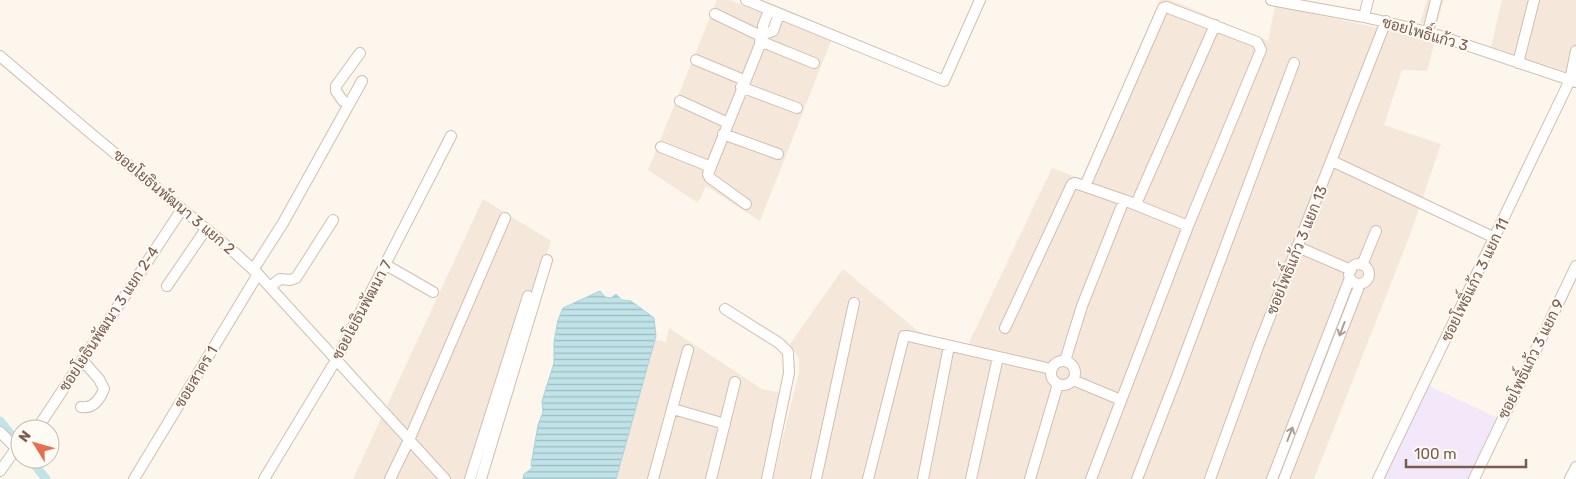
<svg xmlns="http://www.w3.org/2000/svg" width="1576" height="479" font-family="Rubik,Sarabun,sans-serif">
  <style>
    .residential { fill: #f5e8da }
    .education { fill: #f3e8fa }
    .water { fill: url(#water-rules); stroke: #a5d3da }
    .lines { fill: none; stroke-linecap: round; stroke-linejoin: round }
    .canal { stroke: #bfe3e8; stroke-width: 9 }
    .minor-casing { stroke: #d1beb0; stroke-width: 12 }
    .minor { stroke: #fff; stroke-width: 10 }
    .oneway { stroke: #af9d94 }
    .labels { text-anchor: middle; stroke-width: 4; stroke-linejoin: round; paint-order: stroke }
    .street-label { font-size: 15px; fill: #7a5c4d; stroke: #fffaf3 }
  </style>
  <defs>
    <pattern id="water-rules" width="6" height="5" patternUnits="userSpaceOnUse" patternTransform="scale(1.25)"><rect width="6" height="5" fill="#bfe3e8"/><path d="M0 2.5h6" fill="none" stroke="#a0bbbe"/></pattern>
  </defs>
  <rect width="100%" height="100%" fill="#fdf6ec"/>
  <!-- residential -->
  <path class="residential" d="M717,0H730L831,41L760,221L706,186L698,203L648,170Z
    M1160,0H1171L1268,41L1275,5L1435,41L1427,71L1402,70L1384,125L1441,144L1410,235L1314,479H773L799,371V359L790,344L843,269L918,331L935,339L968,345L1052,168L1082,179Z
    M1427,0H1444L1436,26L1420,23Z
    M1502,0H1576V75L1491,47Z
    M483,199L551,241L475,479H353Z
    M669,328L762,389L791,395L771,479H616L655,340L666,342Z"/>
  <!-- education -->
  <path class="education" d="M1427,385L1498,418L1468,479H1381Z"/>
  <!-- water -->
  <path class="water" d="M600,291L605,297L611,298L616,294L622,300L631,301L654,318L656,336L616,479H523L524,474L531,469L532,467L531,465L538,425L543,412L542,401L554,363V342L558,320L563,308Z"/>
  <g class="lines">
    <!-- canal -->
    <path class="canal" d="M0,421L20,446
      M30,459L46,479"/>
    <!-- minor casing -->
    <g class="minor-casing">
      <path id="minor" d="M746,0L944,81L980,0
        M1271,0L1364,17L1428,32L1576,82
        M715,14L763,37
        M1364,17L1368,0
        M1428,32L1436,0
        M764,34L773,31L779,14
        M760,41L814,63
        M0,56L88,131L234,252L258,274L445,479
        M696,60L744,80
        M1518,63L1534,0
        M741,87L797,108
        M343,101L336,91V86L360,53
        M680,101L728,123
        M723,134L778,154
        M661,147L711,167
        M1332,161L1495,238
        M1085,186L1163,8L1166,7L1257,42L1261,50L1188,226L1091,479
        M746,204L710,178L708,174L763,37V26L769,10
        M1136,204L1215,25
        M1298,247L1351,270
        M1349 274a10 10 0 1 1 20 0a10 10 0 1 1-20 0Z
        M386,265L433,292
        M1362,265L1376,231
        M253,270L283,223L362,81
        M167,286L206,229
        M270,287L280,279L290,280L296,278L333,220
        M725,309L779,343L788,352L789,373L767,479
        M1005,328L1072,184L1075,183L1124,200L1188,226
        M1051 373a12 12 0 1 1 24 0a12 12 0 1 1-24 0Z
        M1065,361L1082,306L1124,200
        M1073,380L1121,400
        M81,407C93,409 100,399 104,389L99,379L82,360
        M673,409L725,424
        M37,429L182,209
        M0,432L15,447V450L0,471
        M134,479L258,274
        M264,479L336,360L451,136
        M390,479L409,440L505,218
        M470,479L528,296
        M481,479L547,260
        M653,479L688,350
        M711,479L735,382
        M816,479L854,303
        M868,479L904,336H908L1051,369
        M923,479L949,346
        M971,479L998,357
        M1030,479L1058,384
        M1137,479L1177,376L1294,63
        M1210,479L1258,347L1386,21
        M1272,479L1350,278
        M1284,479L1360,284
        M1378,479L1570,80L1576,51
        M1474,479L1576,266
        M1570,479L1576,467"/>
    </g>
    <!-- minor -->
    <use href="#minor" class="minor"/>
  </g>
  <!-- one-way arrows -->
  <defs><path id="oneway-shaft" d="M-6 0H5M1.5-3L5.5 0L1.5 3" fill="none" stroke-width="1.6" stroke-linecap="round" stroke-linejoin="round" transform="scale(1.25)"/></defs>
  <g class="oneway">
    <use href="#oneway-shaft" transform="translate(1342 329) rotate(111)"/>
    <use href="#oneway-shaft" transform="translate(1290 434) rotate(-69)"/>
  </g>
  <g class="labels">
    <!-- street labels -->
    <g class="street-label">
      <text transform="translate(1425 34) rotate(16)" y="5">ซอยโพธิ์แก้ว 3</text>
      <text transform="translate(174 202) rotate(40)" y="5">ซอยโยธินพัฒนา 3 แยก 2</text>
      <text transform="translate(1297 250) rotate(-68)" y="5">ซอยโพธิ์แก้ว 3 แยก 13</text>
      <text transform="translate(1475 280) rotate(-64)" y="5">ซอยโพธิ์แก้ว 3 แยก 11</text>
      <text transform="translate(362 310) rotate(-62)" y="5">ซอยโยธินพัฒนา 7</text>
      <text transform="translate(109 319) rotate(-57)" y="5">ซอยโยธินพัฒนา 3 แยก 2-4</text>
      <text transform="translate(1531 359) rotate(-64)" y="5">ซอยโพธิ์แก้ว 3 แยก 9</text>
      <text transform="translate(196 377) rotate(-59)" y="5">ซอยสาคร 1</text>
    </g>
  </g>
  <!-- north arrow -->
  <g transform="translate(35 444) rotate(307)"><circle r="24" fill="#fffaf3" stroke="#cabbb1"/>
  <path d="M0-4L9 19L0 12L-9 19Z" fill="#e76f51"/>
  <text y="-8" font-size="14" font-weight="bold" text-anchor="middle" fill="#7a5c4d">N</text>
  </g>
  <!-- scale -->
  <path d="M1406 459v8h120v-8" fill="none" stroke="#7a5c4d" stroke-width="2.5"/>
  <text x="1414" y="459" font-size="15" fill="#7a5c4d" stroke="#fffaf3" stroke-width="4" paint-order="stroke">100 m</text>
</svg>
